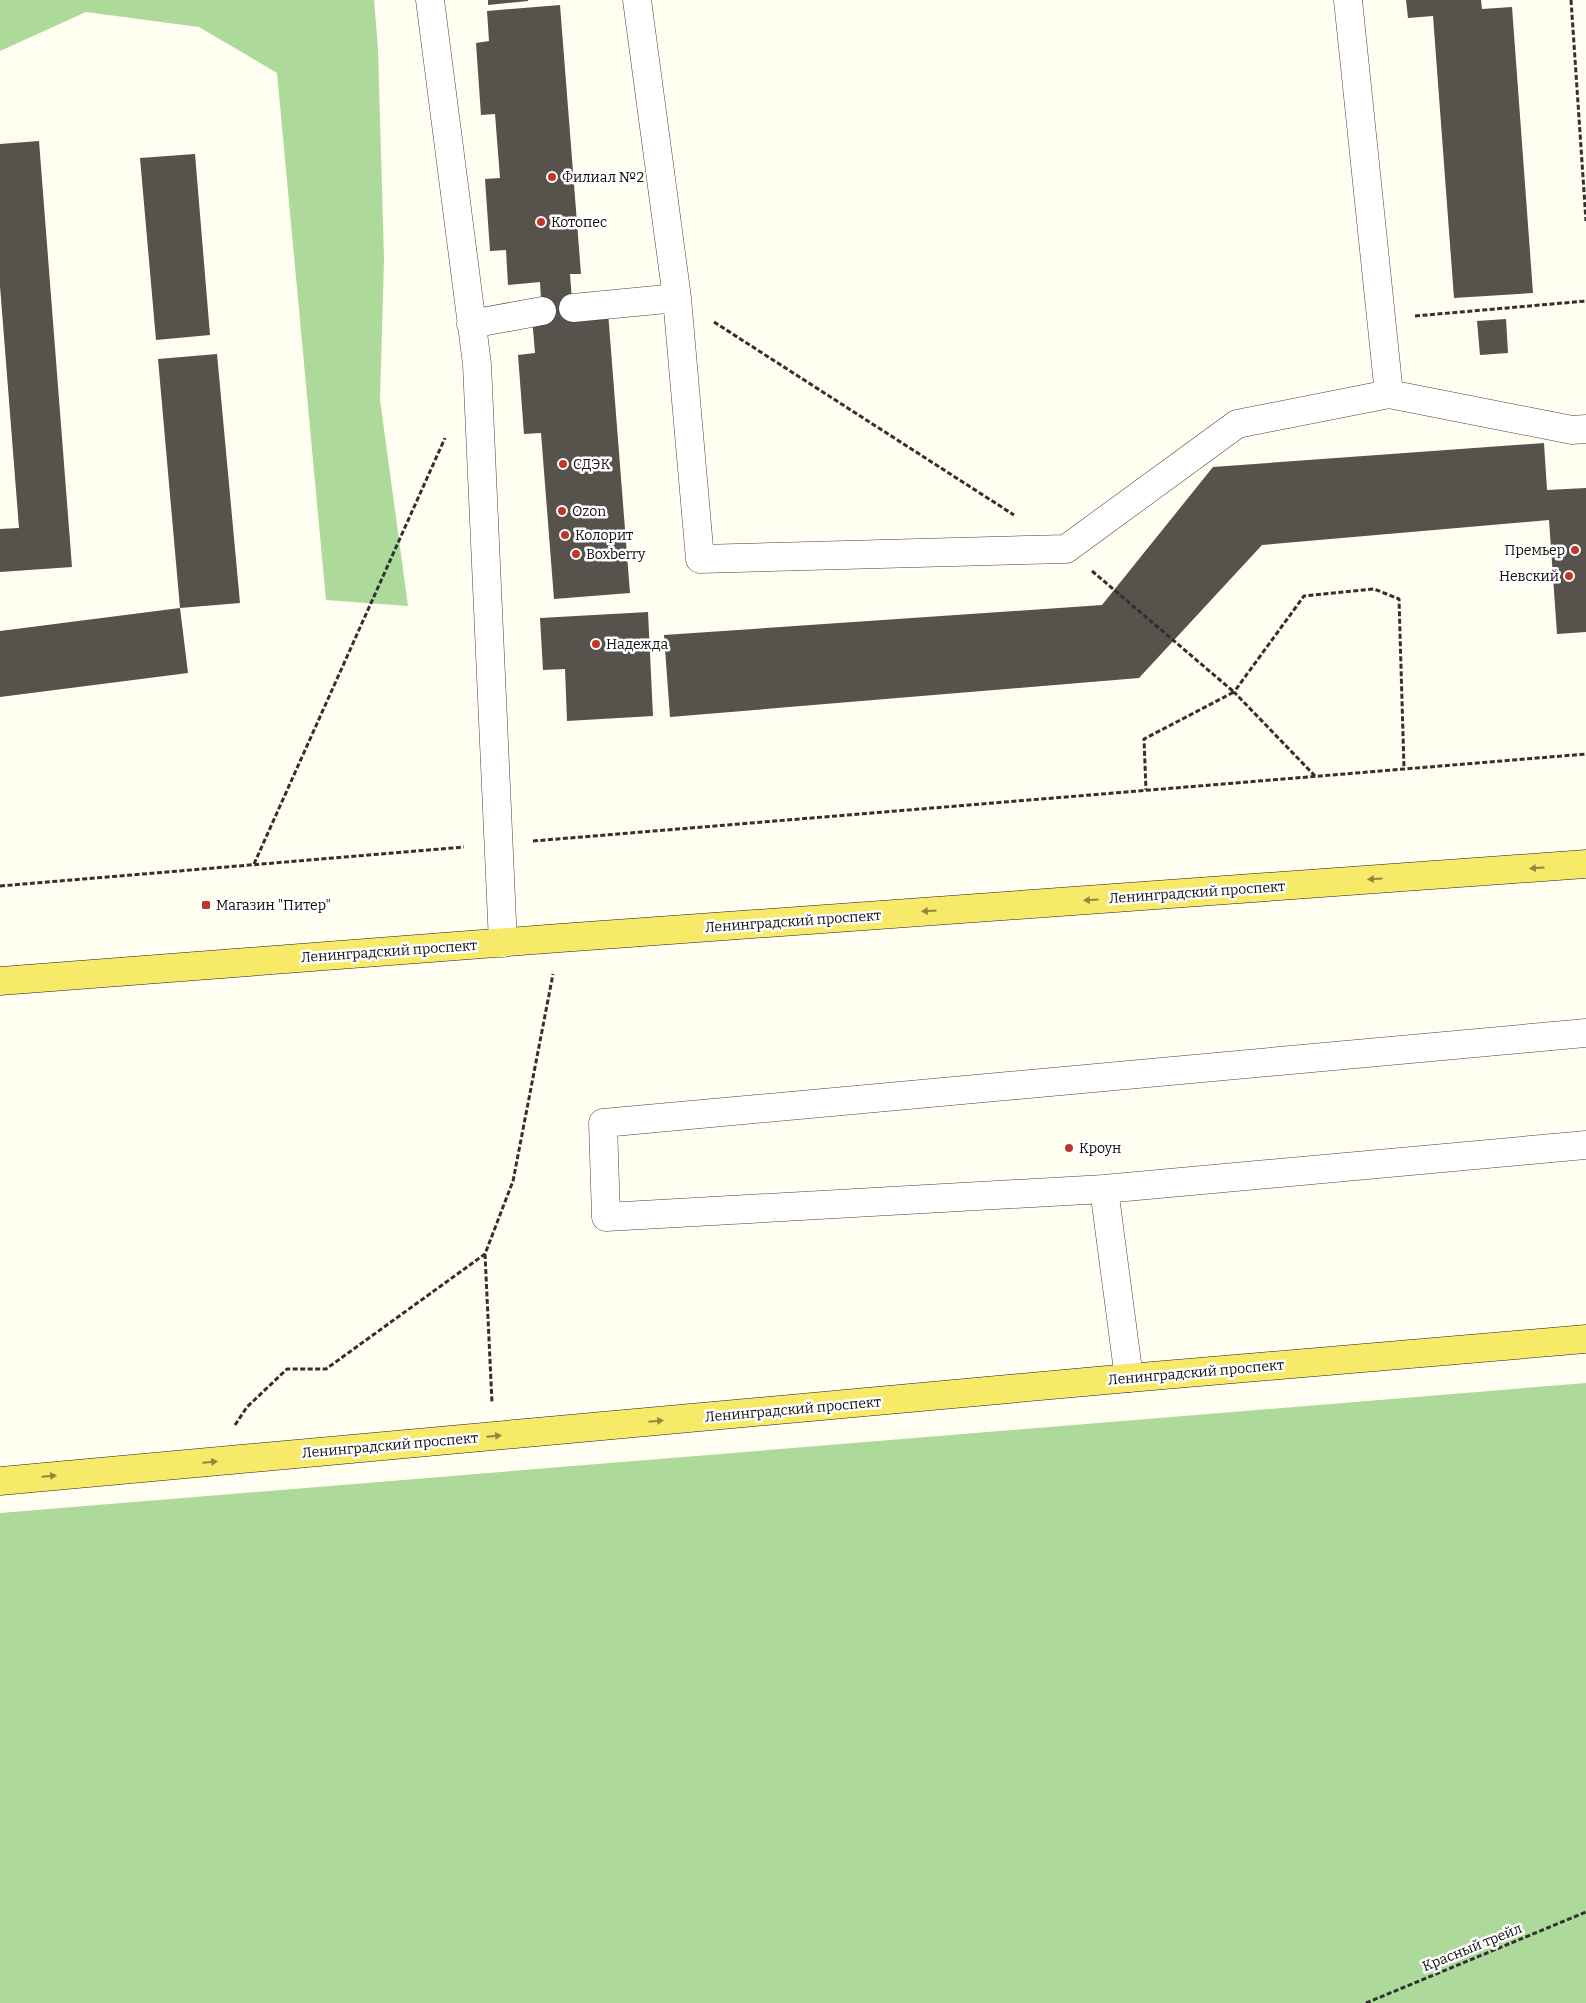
<svg xmlns="http://www.w3.org/2000/svg" width="1586" height="2003" font-family="Bitter,serif">
  <style>
    .forest { fill: #adda9a }
    .building { fill: #57524b }
    .lines { fill: none; stroke-linecap: round; stroke-linejoin: round }
    .minor-casing { stroke: #424242; stroke-width: 29 }
    .major-casing { stroke: #202020; stroke-width: 29 }
    .path { stroke: #313131; stroke-width: 3; stroke-dasharray: 5 2.5; stroke-linecap: butt }
    .minor { stroke: #fff; stroke-width: 28 }
    .major { stroke: #f7ea69; stroke-width: 28 }
    .oneway { fill: #8f8740 }
    .poi-dot { fill: #be3728; stroke: #fff; stroke-width: 2 }
    .labels { text-anchor: middle; stroke-width: 5; stroke-linejoin: round; paint-order: stroke }
    .poi-label { font-size: 14px; fill: #0f0f0f; stroke: #fff; text-anchor: start }
    .street-label { font-size: 14px; fill: #0f0f0f; stroke: #fff }
  </style>
  <rect width="100%" height="100%" fill="#fffef1"/>
  <!-- forest -->
  <path class="forest" d="M0,0H374L378,49L384,259L380,400L408,606L326,600L277,73L199,27L86,12L0,51Z
    M1586,1383V2003H0V1513Z"/>
  <!-- building -->
  <path class="building" d="M488,0H528V1L488,5Z
    M1406,0H1481L1482,9L1512,7L1533,293L1454,298L1433,16L1408,18Z
    M560,5L581,274H570L573,315L608,312L630,593L554,599L541,433L524,434L518,355L535,353L532,317L542,316L540,282L508,285L506,250L490,251L485,179L500,178L495,114L481,115L476,43L489,41L487,11Z
    M39,141L72,567L0,572V529L19,528L0,286V144Z
    M195,154L210,335L156,340L140,158Z
    M1506,319L1508,353L1480,355L1477,321Z
    M217,354L240,603L180,608L188,673L0,697V631L180,608L158,359Z
    M1544,443L1547,490L1586,488V632L1557,634L1549,520L1262,545L1139,678L670,717L664,635L1102,605L1213,467Z
    M648,612L653,716L567,721L565,669L543,670L540,618Z"/>
  <g class="lines">
    <!-- minor casing -->
    <g class="minor-casing">
      <path id="minor" d="M430,0L477,364L503,943
        M637,0L677,298L700,559L1066,549L1237,424L1389,394L1572,430L1586,429
        M1348,0L1389,394
        M573,308L677,298
        M471,324L542,311
        M1104,1189L606,1217L603,1123L1586,1033
        M1129,1378L1104,1189L1586,1145"/>
    </g>
    <!-- major casing -->
    <g class="major-casing">
      <path id="major" d="M0,981L560,938L1586,864
        M0,1481L1129,1378L1586,1339"/>
    </g>
    <!-- path -->
    <path class="path" d="M1571,0L1586,221
      M1415,316L1586,301
      M714,322L1014,515
      M1092,571L1234,692L1144,739L1146,790
      M1315,776L1234,692L1304,596L1374,589L1399,599L1404,768
      M533,841L1586,754
      M254,864L445,438
      M0,886L464,847
      M485,1254L492,1403
      M235,1425L247,1407L287,1369H326L485,1254L513,1181L553,974
      M1366,2003L1586,1912"/>
    <!-- minor -->
    <use href="#minor" class="minor"/>
    <!-- major -->
    <use href="#major" class="major"/>
  </g>
  <!-- one-way arrows -->
  <defs><path id="oneway-solid" d="M-6-.8H1V-3.2L6.5 0L1 3.2V.8H-6Z" transform="scale(1.25)"/></defs>
  <g class="oneway">
    <use href="#oneway-solid" transform="translate(1537 868) rotate(176)"/>
    <use href="#oneway-solid" transform="translate(1375 879) rotate(176)"/>
    <use href="#oneway-solid" transform="translate(1091 900) rotate(176)"/>
    <use href="#oneway-solid" transform="translate(929 911) rotate(176)"/>
    <use href="#oneway-solid" transform="translate(656 1421) rotate(-5)"/>
    <use href="#oneway-solid" transform="translate(494 1436) rotate(-5)"/>
    <use href="#oneway-solid" transform="translate(210 1462) rotate(-5)"/>
    <use href="#oneway-solid" transform="translate(49 1476) rotate(-5)"/>
  </g>
  <!-- markers -->
  <g class="poi-dot">
    <circle cx="552" cy="177" r="5"/>
    <circle cx="541" cy="222" r="5"/>
    <circle cx="563" cy="464" r="5"/>
    <circle cx="562" cy="511" r="5"/>
    <circle cx="565" cy="535" r="5"/>
    <circle cx="1575" cy="550" r="5"/>
    <circle cx="576" cy="554" r="5"/>
    <circle cx="1569" cy="576" r="5"/>
    <circle cx="596" cy="644" r="5"/>
    <rect x="201" y="900" width="10" height="10" rx="2.5"/>
    <circle cx="1069" cy="1148" r="5"/>
  </g>
  <g class="labels">
    <!-- poi labels -->
    <g class="poi-label">
      <text x="562" y="182">Филиал №2</text>
      <text x="551" y="227">Котопес</text>
      <text x="573" y="469">СДЭК</text>
      <text x="572" y="516">Ozon</text>
      <text x="575" y="540">Колорит</text>
      <text x="1565" y="555" text-anchor="end">Премьер</text>
      <text x="586" y="559">Boxberry</text>
      <text x="1559" y="581" text-anchor="end">Невский</text>
      <text x="606" y="649">Надежда</text>
      <text x="216" y="910">Магазин "Питер"</text>
      <text x="1079" y="1153">Кроун</text>
    </g>
    <!-- street labels -->
    <g class="street-label">
      <text transform="translate(1197 892) rotate(-4)" y="5">Ленинградский проспект</text>
      <text transform="translate(793 921) rotate(-4)" y="5">Ленинградский проспект</text>
      <text transform="translate(389 951) rotate(-4)" y="5">Ленинградский проспект</text>
      <text transform="translate(1196 1372) rotate(-5)" y="5">Ленинградский проспект</text>
      <text transform="translate(793 1409) rotate(-5)" y="5">Ленинградский проспект</text>
      <text transform="translate(390 1445) rotate(-5)" y="5">Ленинградский проспект</text>
      <text transform="translate(1472 1947) rotate(-22)" y="5">Красный трейл</text>
    </g>
  </g>
</svg>
